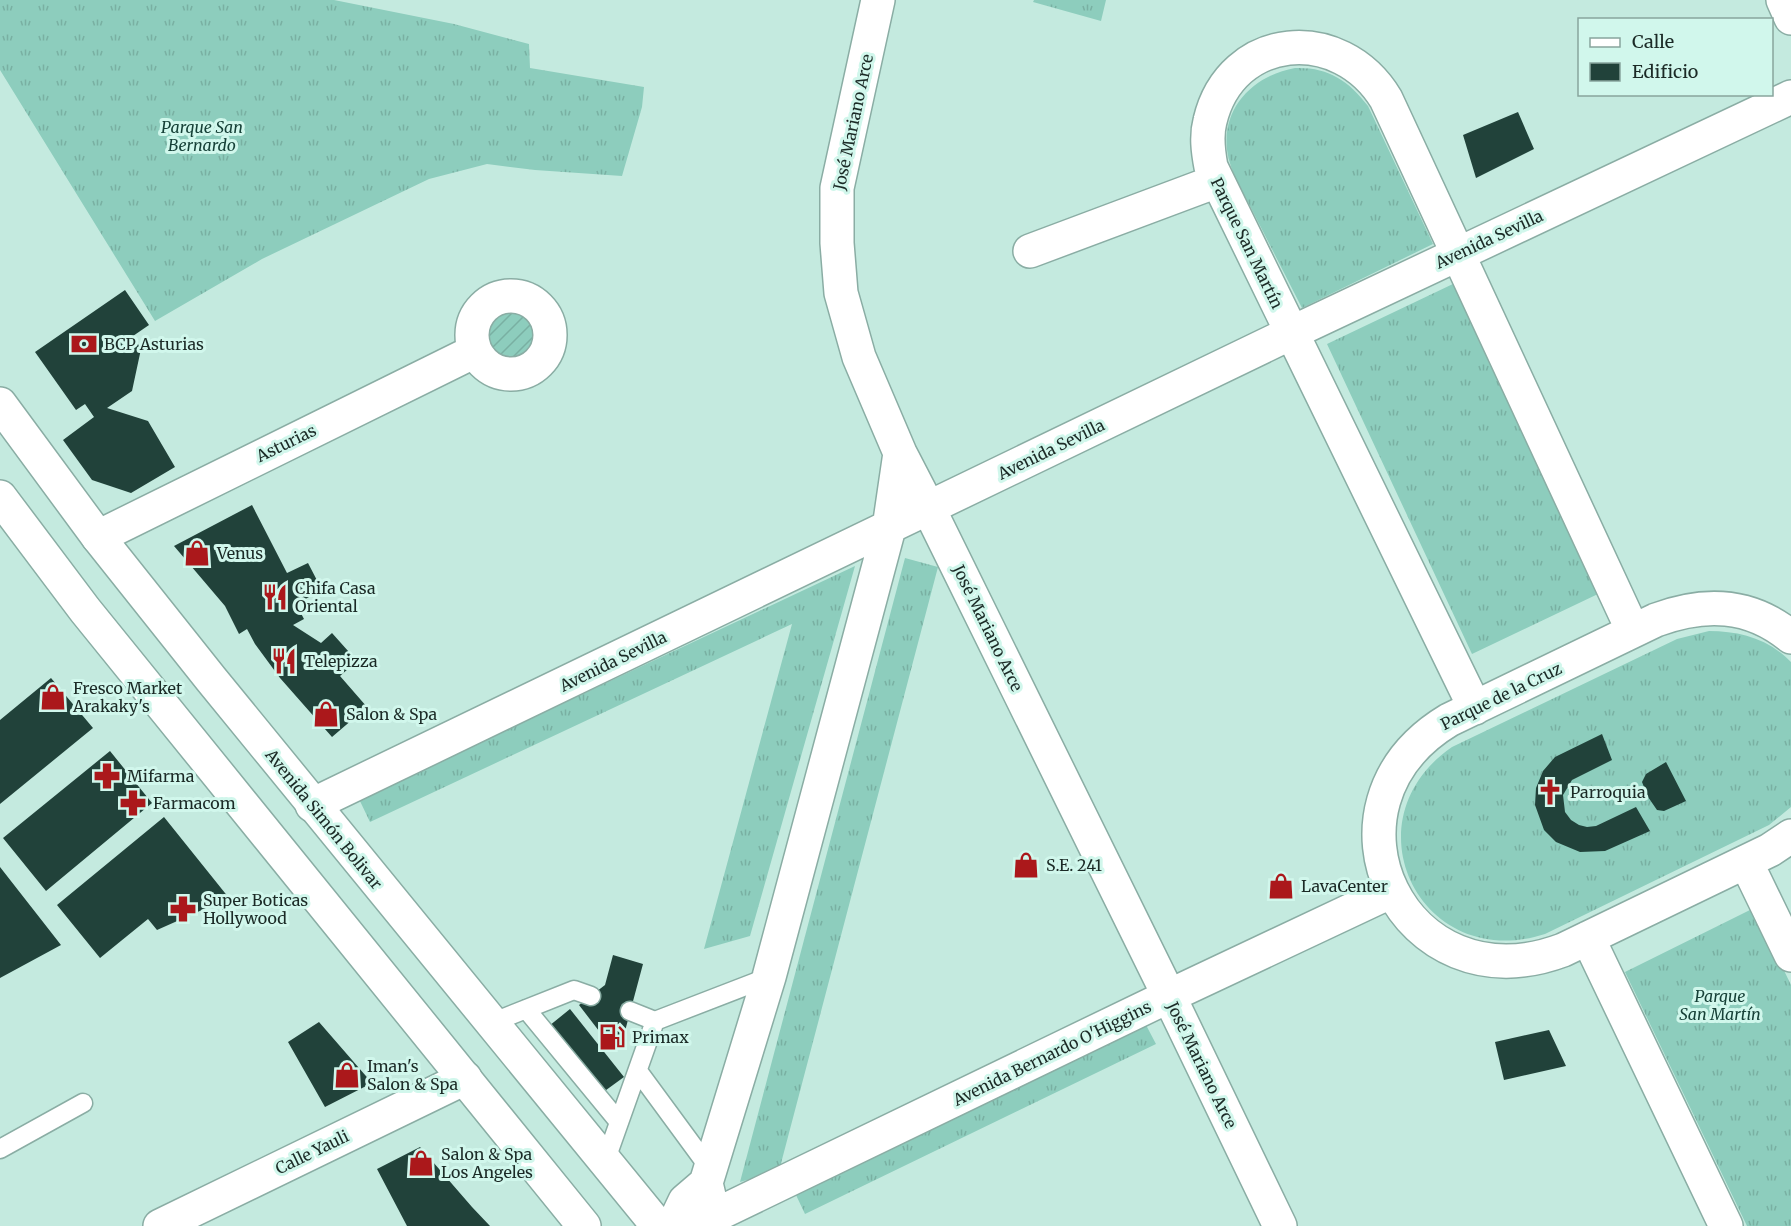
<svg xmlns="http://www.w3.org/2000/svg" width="1791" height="1226" font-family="Merriweather,serif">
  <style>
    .grass { fill: url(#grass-tufts) }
    .garden { fill: url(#garden-furrows) }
    .building { fill: #21423a }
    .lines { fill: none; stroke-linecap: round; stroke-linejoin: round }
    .service-casing { stroke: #8aada4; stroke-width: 21 }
    .minor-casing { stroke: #8aada4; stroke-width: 36 }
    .secondary-casing { stroke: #8aada4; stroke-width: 36 }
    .service { stroke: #fff; stroke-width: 18 }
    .minor { stroke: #fff; stroke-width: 33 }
    .secondary { stroke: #fff; stroke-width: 33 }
    .labels { text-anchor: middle; stroke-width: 6; stroke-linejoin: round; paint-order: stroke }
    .street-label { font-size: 16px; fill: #1b2a26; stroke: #d1f7ec }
    .park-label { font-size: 16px; font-style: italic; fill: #164037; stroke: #d1f7ec }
    .poi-label { font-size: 16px; fill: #1b2a26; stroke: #d1f7ec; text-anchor: start }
  </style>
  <defs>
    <pattern id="grass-tufts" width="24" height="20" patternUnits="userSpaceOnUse" patternTransform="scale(1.5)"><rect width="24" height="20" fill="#8dcdbd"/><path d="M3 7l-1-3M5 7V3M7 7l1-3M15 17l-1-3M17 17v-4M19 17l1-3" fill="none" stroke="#79b0a2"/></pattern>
    <pattern id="garden-furrows" width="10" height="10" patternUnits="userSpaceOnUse" patternTransform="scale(1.5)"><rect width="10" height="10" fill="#8dcdbd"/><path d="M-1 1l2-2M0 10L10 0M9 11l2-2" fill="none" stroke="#79b0a2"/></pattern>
  </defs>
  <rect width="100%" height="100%" fill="#c4eadf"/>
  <!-- grass -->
  <path class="grass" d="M0,0H334L454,24L529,44L530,68L644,87L642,107L622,176L535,170L487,164L429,179L262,259L155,321L0,70Z
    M1034,0H1106L1101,21L1033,2Z
    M1295,68C1328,67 1348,80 1368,106L1433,244L1302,308C1286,277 1270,245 1254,214C1246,197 1234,179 1229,160C1217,113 1250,76 1295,68Z
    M1455,283L1598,594L1472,654L1327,344Z
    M905,558L938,567L779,1171L740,1182Z
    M855,566L750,936L704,949L792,624L370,822L359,799Z
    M1709,631C1740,631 1769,639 1791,662V807L1769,825L1545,934C1421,974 1345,821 1452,747L1677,639Z
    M1754,908L1791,985V1226H1747L1625,972Z
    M1146,1025L1156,1044L805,1214L796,1195Z"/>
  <!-- garden -->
  <path class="garden" d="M488 335a24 24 0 1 1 48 0a24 24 0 1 1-48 0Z"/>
  <!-- building -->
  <path class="building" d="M1518,112L1534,149L1476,178L1463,135Z
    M125,290L149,325L133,336L141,349L132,391L107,408L148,421L175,467L131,493L92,480L63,440L94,417L85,404L76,410L35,352Z
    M252,505L287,573L308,563L322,590L296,604L304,619L293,625L321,643L332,633L357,661L340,676L367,707L332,737L280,678L255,644L247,629L239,634L225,606L174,546Z
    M51,678L93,728L0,804V720Z
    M1602,734L1612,760L1572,780L1563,795L1565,812L1571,820L1579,825L1587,827L1596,826L1636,807L1650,831L1605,851L1580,852L1556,842L1544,830L1535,805L1536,788L1543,771L1555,757Z
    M110,751L152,803L46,891L3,838Z
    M1666,762L1686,801L1664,811L1657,810L1648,797L1642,782L1646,774Z
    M164,817L229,898L157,930L148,919L100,958L57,905Z
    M0,867L61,945L0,978Z
    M613,955L643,964L621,1046L609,1044L579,1005L605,985Z
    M570,1009L624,1077L602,1093L549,1026Z
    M319,1022L372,1083L325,1107L288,1042Z
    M1549,1030L1566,1066L1504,1080L1495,1042Z
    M420,1147L472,1207L490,1226H407L377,1169Z"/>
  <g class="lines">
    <!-- service casing -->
    <g class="service-casing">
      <path id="service" d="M526,1009L619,1122
        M630,1011L655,1021L769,977
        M491,1023L574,990L591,996
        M638,1071L710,1169
        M0,1149L83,1103
        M605,1162L655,1021"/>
    </g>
    <!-- minor casing -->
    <g class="minor-casing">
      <path id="minor" d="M878,0L837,188V243L841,293L859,357L900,453L929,509L1169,996L1280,1226
        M1783,0L1791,18
        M1030,251L1217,181
        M472 335a39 39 0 1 1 78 0a39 39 0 1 1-78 0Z
        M98,537L475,351
        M1791,637C1750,603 1704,602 1656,620L1449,720C1305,807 1403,1010 1563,950L1770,850L1791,836
        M1475,708L1211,167C1208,151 1206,136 1210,121C1231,32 1340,23 1386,99L1633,631
        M312,805L1291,333L1791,97
        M1746,862L1791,955
        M1588,938L1726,1226
        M695,1225L1169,996L1392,891
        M160,1226L465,1078
        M673,1226L685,1201L706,1183
        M712,1226L714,1217L706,1183L769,977L889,528L900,453"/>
    </g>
    <!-- secondary casing -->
    <g class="secondary-casing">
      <path id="secondary" d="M0,404L98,537L211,679L658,1226
        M0,497L85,610L584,1226"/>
    </g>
    <!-- service -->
    <use href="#service" class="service"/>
    <!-- minor -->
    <use href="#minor" class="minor"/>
    <!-- secondary -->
    <use href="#secondary" class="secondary"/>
  </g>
  <!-- icons -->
  <defs>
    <g id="bank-bare" transform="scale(2.07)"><path d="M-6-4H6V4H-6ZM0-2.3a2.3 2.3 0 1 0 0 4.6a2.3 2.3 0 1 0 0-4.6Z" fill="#ab181b" stroke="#d1f7ec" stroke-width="2.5" paint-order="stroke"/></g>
    <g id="shop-bare" transform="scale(2.07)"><path d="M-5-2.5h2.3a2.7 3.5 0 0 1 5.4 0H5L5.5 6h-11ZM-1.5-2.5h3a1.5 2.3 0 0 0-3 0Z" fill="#ab181b" stroke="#d1f7ec" stroke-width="2.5" paint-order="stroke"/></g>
    <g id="restaurant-bare" transform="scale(2.07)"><path d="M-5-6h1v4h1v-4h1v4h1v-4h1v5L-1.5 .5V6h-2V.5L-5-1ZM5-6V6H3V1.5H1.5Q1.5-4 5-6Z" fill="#ab181b" stroke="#d1f7ec" stroke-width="2.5" paint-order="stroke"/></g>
    <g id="pharmacy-bare" transform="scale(2.07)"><path d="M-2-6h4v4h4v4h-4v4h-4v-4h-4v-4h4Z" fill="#ab181b" stroke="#d1f7ec" stroke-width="2.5" paint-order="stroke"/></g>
    <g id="church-bare" transform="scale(2.07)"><path d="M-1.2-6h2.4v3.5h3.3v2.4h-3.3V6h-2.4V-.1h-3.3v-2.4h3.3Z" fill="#ab181b" stroke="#d1f7ec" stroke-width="2.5" paint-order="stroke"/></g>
    <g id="fuel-bare" transform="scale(2.07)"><path d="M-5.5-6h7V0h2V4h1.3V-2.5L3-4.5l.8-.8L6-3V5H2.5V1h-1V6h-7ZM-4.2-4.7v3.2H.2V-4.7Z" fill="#ab181b" stroke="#d1f7ec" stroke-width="2.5" paint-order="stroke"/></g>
  </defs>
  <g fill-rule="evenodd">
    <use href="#bank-bare" x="84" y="344"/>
    <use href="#shop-bare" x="197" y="553"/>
    <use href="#restaurant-bare" x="275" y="597"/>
    <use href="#restaurant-bare" x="284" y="661"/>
    <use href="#shop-bare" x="53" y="697"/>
    <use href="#shop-bare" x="326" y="714"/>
    <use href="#pharmacy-bare" x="107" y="776"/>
    <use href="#church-bare" x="1550" y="792"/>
    <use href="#pharmacy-bare" x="133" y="803"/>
    <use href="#shop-bare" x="1026" y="865"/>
    <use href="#shop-bare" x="1281" y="886"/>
    <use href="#pharmacy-bare" x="183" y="909"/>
    <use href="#fuel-bare" x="612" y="1037"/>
    <use href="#shop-bare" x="347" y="1075"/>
    <use href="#shop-bare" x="421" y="1163"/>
  </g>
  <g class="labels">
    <!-- street labels -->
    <g class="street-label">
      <text transform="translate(853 122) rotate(-78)" y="6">José Mariano Arce</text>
      <text transform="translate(1489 239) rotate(-25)" y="6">Avenida Sevilla</text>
      <text transform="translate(1247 243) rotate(64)" y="6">Parque San Martín</text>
      <text transform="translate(286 443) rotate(-26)" y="6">Asturias</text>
      <text transform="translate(1051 449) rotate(-26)" y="6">Avenida Sevilla</text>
      <text transform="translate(988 628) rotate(64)" y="6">José Mariano Arce</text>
      <text transform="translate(613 661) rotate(-26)" y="6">Avenida Sevilla</text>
      <text transform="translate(1501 696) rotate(-26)" y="6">Parque de la Cruz</text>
      <text transform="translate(324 819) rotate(51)" y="6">Avenida Simón Bolivar</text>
      <text transform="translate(1052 1053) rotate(-26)" y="6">Avenida Bernardo O'Higgins</text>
      <text transform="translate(1202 1065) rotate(64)" y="6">José Mariano Arce</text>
      <text transform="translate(312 1152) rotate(-26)" y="6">Calle Yauli</text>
    </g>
    <!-- park labels -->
    <g class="park-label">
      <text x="202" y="133">Parque San<tspan x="202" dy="18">Bernardo</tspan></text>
      <text x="1720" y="1002">Parque<tspan x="1720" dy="18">San Martín</tspan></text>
    </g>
    <!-- poi labels -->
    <g class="poi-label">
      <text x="104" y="350">BCP Asturias</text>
      <text x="217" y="559">Venus</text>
      <text x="295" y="594">Chifa Casa<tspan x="295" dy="18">Oriental</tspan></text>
      <text x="304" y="667">Telepizza</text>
      <text x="73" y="694">Fresco Market<tspan x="73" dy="18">Arakaky's</tspan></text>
      <text x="346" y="720">Salon &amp; Spa</text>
      <text x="127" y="782">Mifarma</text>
      <text x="1570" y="798">Parroquia</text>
      <text x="153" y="809">Farmacom</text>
      <text x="1046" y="871">S.E. 241</text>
      <text x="1301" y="892">LavaCenter</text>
      <text x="203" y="906">Super Boticas<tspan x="203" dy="18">Hollywood</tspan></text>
      <text x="632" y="1043">Primax</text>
      <text x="367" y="1072">Iman's<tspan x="367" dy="18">Salon &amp; Spa</tspan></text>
      <text x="441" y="1160">Salon &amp; Spa<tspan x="441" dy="18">Los Angeles</tspan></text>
    </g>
  </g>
  <!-- legend -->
  <rect x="1578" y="18" width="195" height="78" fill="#d1f7ec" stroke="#88a59d" stroke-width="1.5"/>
  <rect x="1590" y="38" width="30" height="9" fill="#ffffff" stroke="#88a59d" stroke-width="1.5"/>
  <text x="1632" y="48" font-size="18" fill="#1b2a26">Calle</text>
  <rect x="1590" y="63" width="30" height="18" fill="#21423a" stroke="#88a59d" stroke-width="1.5"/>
  <text x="1632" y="78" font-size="18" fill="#1b2a26">Edificio</text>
</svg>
